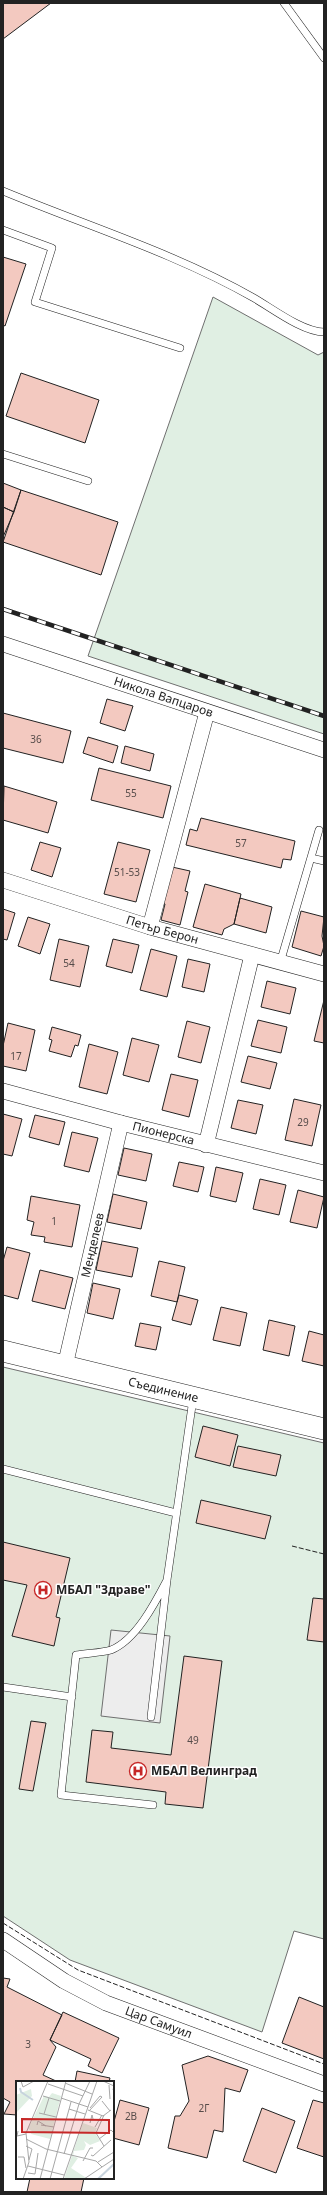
<svg xmlns="http://www.w3.org/2000/svg" width="327" height="2195" font-family="'Noto Sans',sans-serif">
  <style>
    .green { fill: #e0efe3; stroke: #6f6f6f }
    .parking { fill: #ededed; stroke: #6f6f6f }
    .building { fill: #f3c9c0; stroke: #222 }
    .lines { fill: none; stroke-linecap: round; stroke-linejoin: round }
    .lane-casing { stroke: #222; stroke-width: 8 }
    .street-casing { stroke: #222; stroke-width: 16 }
    .secondary-casing { stroke: #222; stroke-width: 22 }
    .lane { stroke: #fff; stroke-width: 7 }
    .street { stroke: #fff; stroke-width: 15 }
    .secondary { stroke: #fff; stroke-width: 21 }
    .rail-casing { stroke: #222; stroke-width: 4.5 }
    .rail { stroke: #fff; stroke-width: 3; stroke-dasharray: 9; stroke-linecap: butt }
    .fence { stroke: #222; stroke-width: 1; stroke-dasharray: 5 2; stroke-linecap: butt }
    .labels { text-anchor: middle; stroke-width: 3; stroke-linejoin: round; paint-order: stroke }
    .number-label { font-size: 10px; fill: #564c4a }
    .street-label { font-size: 12px; fill: #222; stroke: #fff }
    .poi-label { font-size: 12px; font-weight: bold; fill: #222; stroke: #fff; text-anchor: start }
    .inset-river { fill: none; stroke: #c7d3dd; stroke-width: 2 }
    .inset-road { fill: none; stroke: #a7a7a7; stroke-width: 1 }
    .view { fill: #c62828; fill-opacity: 0.15; stroke: #c62828; stroke-width: 2 }
    .inset-edge { fill: none; stroke: #222; stroke-width: 2 }
  </style>
  <rect width="100%" height="100%" fill="#fff"/>
  <!-- green -->
  <path class="green" d="M213,297L318,355L324,352V734L88,656Z
    M3,1367L324,1443V1939L294,1931L262,2032L70,1960L3,1916Z"/>
  <!-- parking -->
  <path class="parking" d="M111,1630L170,1636L160,1723L101,1716Z"/>
  <!-- building -->
  <path class="building" d="M3,3H51L3,39Z
    M3,257L26,264L5,326L3,325Z
    M21,373L99,400L85,443L6,416Z
    M3,483L21,490L14,512L3,507Z
    M21,490L118,522L101,575L3,542Z
    M3,507L14,512L3,537Z
    M107,699L133,706L125,731L100,723Z
    M3,713L71,731L63,763L3,748Z
    M88,737L118,746L113,763L83,753Z
    M125,746L154,754L150,771L121,763Z
    M99,768L171,786L163,818L91,800Z
    M4,786L57,802L48,833L3,820Z
    M201,818L295,841L291,860L283,859L281,868L186,845L190,829L197,831Z
    M40,842L61,848L52,877L31,870Z
    M118,842L150,850L136,902L104,894Z
    M172,867L190,871L185,891L188,892L180,925L161,920L165,904L160,903Z
    M205,884L241,894L234,924L224,929L222,935L193,927Z
    M240,898L272,907L266,933L234,924Z
    M3,909L15,913L7,940L3,939Z
    M301,911L324,917L322,936L324,946L321,956L292,947Z
    M28,917L50,924L40,954L18,946Z
    M59,939L89,946L80,987L50,980Z
    M113,939L139,945L132,973L106,966Z
    M151,949L177,956L167,997L140,990Z
    M188,959L210,964L204,992L182,987Z
    M267,981L296,988L290,1014L261,1007Z
    M324,1000V1043L314,1041Z
    M258,1020L287,1027L281,1053L251,1046Z
    M187,1021L210,1027L201,1063L178,1057Z
    M8,1023L35,1030L26,1071L3,1066V1046Z
    M52,1027L81,1035L78,1046L75,1045L71,1057L49,1051L52,1040L49,1039Z
    M132,1038L159,1045L149,1082L123,1075Z
    M89,1044L118,1052L107,1094L79,1087Z
    M248,1056L277,1063L270,1089L241,1082Z
    M171,1074L198,1080L189,1117L162,1110Z
    M294,1099L321,1105L312,1146L285,1140Z
    M238,1100L263,1105L256,1134L231,1128Z
    M3,1114L22,1119L12,1156L3,1154Z
    M35,1115L65,1122L59,1145L29,1137Z
    M72,1132L98,1138L89,1172L64,1166Z
    M124,1148L152,1154L146,1181L118,1175Z
    M179,1162L204,1167L198,1192L173,1186Z
    M216,1167L243,1173L236,1202L210,1196Z
    M260,1179L286,1185L279,1215L253,1209Z
    M298,1190L324,1197L317,1228L290,1222Z
    M113,1194L147,1202L141,1229L107,1222Z
    M31,1196L80,1205L72,1247L44,1242L45,1237L31,1235L34,1222L27,1220Z
    M102,1241L138,1248L132,1277L96,1270Z
    M7,1247L30,1253L18,1299L3,1295V1261Z
    M159,1261L185,1267L177,1302L151,1296Z
    M40,1270L73,1278L65,1309L32,1301Z
    M93,1283L120,1289L113,1319L87,1313Z
    M179,1295L198,1300L191,1325L172,1320Z
    M221,1307L247,1313L240,1346L213,1340Z
    M269,1320L295,1326L289,1356L263,1350Z
    M140,1323L161,1327L156,1350L135,1346Z
    M309,1331L324,1335V1366L302,1361Z
    M203,1426L238,1435L230,1466L195,1457Z
    M238,1446L281,1455L276,1476L233,1467Z
    M201,1500L271,1516L265,1539L196,1523Z
    M3,1542L70,1558L56,1617L60,1618L54,1646L12,1636L27,1585L3,1580Z
    M313,1598L324,1599V1642L307,1640Z
    M184,1656L222,1661L203,1808L165,1804L166,1792L86,1782L92,1730L113,1732L111,1748L171,1755Z
    M31,1721L46,1723L33,1791L19,1789Z
    M3,1978L10,1979L7,1987L62,2015L50,2040L56,2047L43,2075L56,2081L17,2082V2115L4,2114L10,2102L3,2098Z
    M299,1997L324,2007V2059L282,2043Z
    M63,2012L119,2038L102,2073L88,2066L91,2059L50,2040Z
    M208,2056L248,2070L240,2092L225,2088L223,2132L214,2130L207,2158L168,2148L175,2116H180L189,2101L182,2065Z
    M77,2071L110,2078L109,2082H75Z
    M120,2100L149,2108L139,2145L113,2138V2125Z
    M313,2100L324,2103V2157L297,2148Z
    M262,2108L295,2121L276,2173L243,2161Z
    M30,2178H84L81,2192H27Z"/>
  <g class="lines">
    <!-- lane casing -->
    <g class="lane-casing">
      <path id="lane" d="M284,3L324,58
        M3,191C87,226 175,253 254,298C273,309 303,332 324,332
        M3,230L52,248L35,302L180,348
        M3,454L88,481
        M311,858L324,861
        M280,963L319,830
        M3,1469L176,1513
        M3,1687L72,1697
        M151,1717L167,1580L193,1399
        M153,1805L61,1795L76,1655C87,1653 101,1653 111,1650C136,1640 155,1603 167,1580"/>
    </g>
    <!-- street casing -->
    <g class="street-casing">
      <g id="street">
        <path id="s1" d="M3,644L324,750"/>
        <path id="s2" d="M3,880L150,927L324,974"/>
        <path d="M150,927L207,712"/>
        <path id="s3" d="M3,1091L121,1123L324,1173"/>
        <path d="M206,1145L252,955"/>
        <path id="s4" d="M65,1366L121,1123"/>
        <path id="s5" d="M3,1940L64,1981L106,2003L324,2084"/>
      </g>
    </g>
    <!-- secondary casing -->
    <g class="secondary-casing">
      <g id="secondary">
        <path id="s6" d="M3,1351L324,1429"/>
      </g>
    </g>
    <!-- lane -->
    <use href="#lane" class="lane"/>
    <!-- street -->
    <use href="#street" class="street"/>
    <!-- secondary -->
    <use href="#secondary" class="secondary"/>
    <!-- rail casing -->
    <g class="rail-casing">
      <path id="rail" d="M3,609L324,716"/>
    </g>
    <!-- rail -->
    <use href="#rail" class="rail"/>
    <!-- fence -->
    <path class="fence" d="M292,1546L324,1554
      M3,1923L78,1970L324,2064"/>
  </g>
  <!-- icons -->
  <defs>
    <g id="hospital-ring" transform="scale(0.9)"><circle r="9.5" fill="#fff" stroke="#c62828" stroke-width="1.5"/><path d="M-5-5h3v3.5h4V-5h3V5h-3V1.5h-4V5h-3Z" fill="#c62828"/></g>
  </defs>
  <g fill-rule="evenodd">
    <use href="#hospital-ring" x="43" y="1590"/>
    <use href="#hospital-ring" x="138" y="1771"/>
  </g>
  <g class="labels">
    <!-- number labels -->
    <g class="number-label">
      <text x="36" y="743">36</text>
      <text x="131" y="797">55</text>
      <text x="241" y="847">57</text>
      <text x="127" y="876">51-53</text>
      <text x="69" y="967">54</text>
      <text x="16" y="1060">17</text>
      <text x="303" y="1126">29</text>
      <text x="54" y="1225">1</text>
      <text x="193" y="1744">49</text>
      <text x="28" y="2048">3</text>
      <text x="204" y="2112">2Г</text>
      <text x="131" y="2120">2В</text>
    </g>
    <!-- street labels -->
    <g class="street-label">
      <text dy="4" stroke="none"><textPath href="#s1" startOffset="169">Никола Вапцаров</textPath></text>
      <text dy="4" stroke="none"><textPath href="#s2" startOffset="167">Петър Берон</textPath></text>
      <text dy="4" stroke="none"><textPath href="#s3" startOffset="166">Пионерска</textPath></text>
      <text dy="4" stroke="none"><textPath href="#s4" startOffset="124">Менделеев</textPath></text>
      <text dy="4" stroke="none"><textPath href="#s6" startOffset="165">Съединение</textPath></text>
      <text dy="4" stroke="none"><textPath href="#s5" startOffset="177">Цар Самуил</textPath></text>
    </g>
    <!-- poi labels -->
    <g class="poi-label">
      <text x="56" y="1594">МБАЛ "Здраве"</text>
      <text x="151" y="1775">МБАЛ Велинград</text>
    </g>
  </g>
  <!-- overview -->
  <g transform="translate(16 2081)">
    <rect width="98" height="98" fill="#fff"/>
    <path d="M15,8L16,15L0,32V14ZM36,12L45,15L34,58L15,53L16,50L12,48L28,15L33,16ZM67,42L81,47L79,52L84,60L74,64L68,60L70,64L68,69L58,70L57,75L62,77L55,87L72,98H48Z" fill="#e0efe3"/>
    <path class="inset-river" d="M4,7L5,11L17,19M82,98L98,83"/>
    <path class="inset-road" d="M5,0L7,6L18,0M87,0L98,5L97,9M49,2L76,13M32,3L67,15M93,4L94,18M27,15L44,20M45,17L72,26M86,20L94,30M53,28L69,33M72,29L87,35L95,29M73,30L86,16L84,15L74,27M23,32L40,36M28,33L33,17M88,34L80,52L88,65M74,42L76,34L77,38M21,44L22,40L30,45M25,44L38,46M79,46L86,34M2,50L1,55L10,53M10,58L30,68L80,80L86,86M83,58L95,49L98,52M10,65L16,68L13,79M48,73L63,23L74,0M75,74L77,75L95,59M2,76H8L10,87M67,80L74,67H77M82,81L98,71M12,85L48,94M12,92L19,93L22,72M7,98L13,81L10,52L32,0M24,98L50,0M34,98L55,21M47,98L81,0M68,98L98,78"/>
    <path class="view" d="M6,38L93,39V52L6,51Z"/>
    <rect width="98" height="98" class="inset-edge"/>
  </g>
  <!-- border -->
  <rect width="327" height="2195" fill="none" stroke="#222222" stroke-width="8"/>
</svg>
